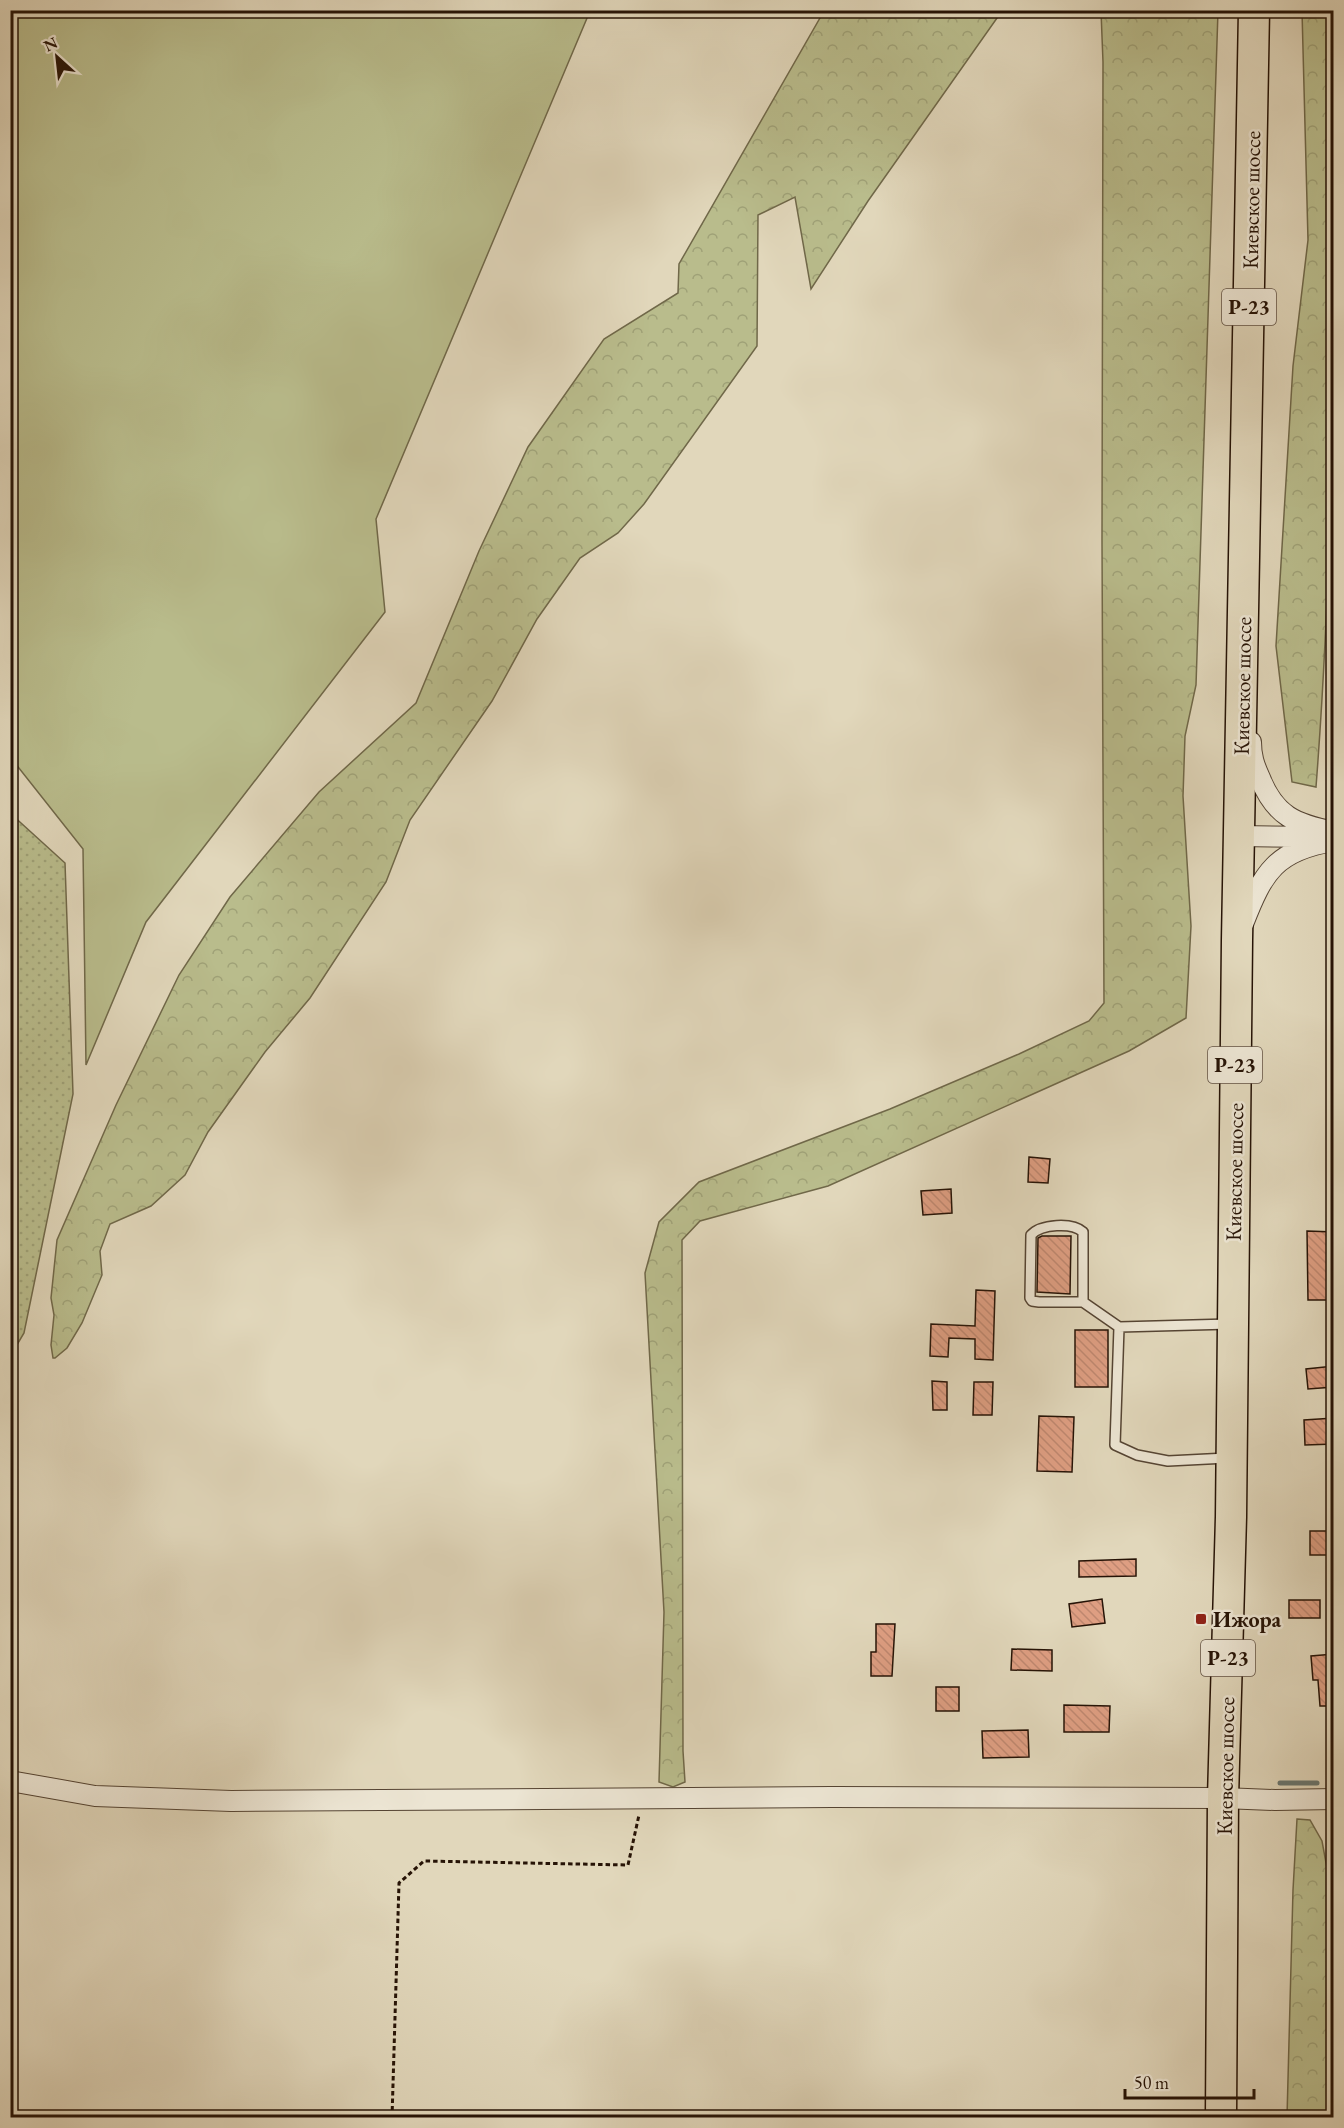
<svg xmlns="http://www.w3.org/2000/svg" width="1344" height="2128" font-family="'EB Garamond',serif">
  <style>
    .grass { fill: #b9bc8c; stroke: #706849; stroke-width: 1.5 }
    .forest { fill: url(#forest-crowns); stroke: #706849; stroke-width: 1.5 }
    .garden { fill: url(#garden-dots); stroke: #706849; stroke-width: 1.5 }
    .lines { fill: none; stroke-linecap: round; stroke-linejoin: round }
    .stream { stroke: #697670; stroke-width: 5 }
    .building { fill: url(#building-back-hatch); stroke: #261306; stroke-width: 1.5 }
    .lane-casing { stroke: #543; stroke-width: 12 }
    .street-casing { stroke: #543; stroke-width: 22 }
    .primary-casing { stroke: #261306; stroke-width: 33 }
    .path { stroke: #261306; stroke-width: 3; stroke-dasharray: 4.5 3; stroke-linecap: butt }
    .lane { stroke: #ece5d3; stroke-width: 9 }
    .street { stroke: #ece5d3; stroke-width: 20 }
    .primary { stroke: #e1d7bb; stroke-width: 30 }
    .poi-dot { fill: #8f2418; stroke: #ece5d3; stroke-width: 2 }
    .labels { text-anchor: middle; stroke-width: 5; stroke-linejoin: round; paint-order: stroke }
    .shield { fill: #ece5d3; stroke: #615244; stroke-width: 1.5 }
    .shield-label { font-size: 21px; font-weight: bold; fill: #261306 }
    .street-label { font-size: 22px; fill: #261306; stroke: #ece5d3 }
    .poi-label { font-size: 22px; font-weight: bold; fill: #261306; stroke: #ece5d3; text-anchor: start }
  </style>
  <defs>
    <pattern id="forest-crowns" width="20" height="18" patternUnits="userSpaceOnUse" patternTransform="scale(1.5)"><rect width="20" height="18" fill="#b9bc8c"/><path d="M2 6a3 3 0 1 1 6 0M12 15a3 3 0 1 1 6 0" fill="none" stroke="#9fa177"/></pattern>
    <pattern id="garden-dots" width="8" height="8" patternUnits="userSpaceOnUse" patternTransform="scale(1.5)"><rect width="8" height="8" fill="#b9bc8c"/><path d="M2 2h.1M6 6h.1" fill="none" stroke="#9fa177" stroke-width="1.8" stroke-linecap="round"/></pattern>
    <pattern id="building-back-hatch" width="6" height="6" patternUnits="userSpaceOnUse" patternTransform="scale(1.5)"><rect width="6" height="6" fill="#de9e82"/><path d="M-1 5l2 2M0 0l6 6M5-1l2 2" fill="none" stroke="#be876f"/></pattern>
  </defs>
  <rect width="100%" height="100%" fill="#e1d7bb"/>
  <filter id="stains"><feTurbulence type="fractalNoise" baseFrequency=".00333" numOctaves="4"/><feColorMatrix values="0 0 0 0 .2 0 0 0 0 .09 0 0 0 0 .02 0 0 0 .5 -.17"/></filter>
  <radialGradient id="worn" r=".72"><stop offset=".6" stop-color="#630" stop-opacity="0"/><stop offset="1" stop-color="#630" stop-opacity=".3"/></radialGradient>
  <!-- grass -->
  <path class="grass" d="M11,10L590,11L376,519L385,612L146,922L86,1065L83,849L11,758Z"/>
  <!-- forest -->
  <path class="forest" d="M824,11H1002L868,201L811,289L795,197L758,215L757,346L644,504L618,533L580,558L537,619L492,701L410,820L386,882L310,998L265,1052L208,1132L185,1175L151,1206L110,1224L100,1251L102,1275L82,1323L67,1348L55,1358H53L51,1345L54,1315L51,1298L57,1240L116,1105L179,975L230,897L319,792L416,703L479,551L528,447L604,339L678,293L679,264Z
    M1101,11H1218L1196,685L1185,736L1183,796L1191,926L1186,1018L1129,1051L828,1186L700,1221L682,1240L683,1751L685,1782L673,1787L659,1782L664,1612L645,1273L659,1222L699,1182L890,1109L1019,1054L1089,1021L1104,1003L1102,540L1103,62Z
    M1302,11H1334C1334,269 1336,529 1316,787L1292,782L1276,646L1293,366L1308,240Z
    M1297,1819L1310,1820L1322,1841L1329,1879L1333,1917V2117H1287L1293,1890Z"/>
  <!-- garden -->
  <path class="garden" d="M10,813L65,863L73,1094L24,1333L11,1355Z"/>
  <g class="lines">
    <!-- stream -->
    <path class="stream" d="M1280,1783H1317"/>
  </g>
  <!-- building -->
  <path class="building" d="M1029,1157L1050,1159L1048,1183L1028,1182Z
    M951,1189L952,1213L923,1215L921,1191Z
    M1307,1231L1334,1232V1300H1308Z
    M1042,1236H1071L1070,1294L1037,1292L1038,1238Z
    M976,1290L995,1291L993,1360L975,1359V1339L949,1338L948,1357L930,1356L931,1324L975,1326Z
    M1075,1330H1108V1387H1075Z
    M1334,1366V1387L1308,1389L1306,1369Z
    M932,1381L947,1382V1410H933Z
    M974,1382H993L992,1415H973Z
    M1039,1416L1074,1417L1072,1472L1037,1471Z
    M1334,1418V1444L1305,1445L1304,1420Z
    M1310,1531H1334V1555H1310Z
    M1136,1559V1576L1079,1577V1561Z
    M1102,1599L1105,1623L1072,1627L1069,1604Z
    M1289,1600H1320V1618H1289Z
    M876,1624H895L892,1676H871V1652H876Z
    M1012,1649L1052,1650V1671L1011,1670Z
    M1334,1654V1706H1320L1318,1680H1313L1311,1656Z
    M936,1687H959V1711H936Z
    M1064,1705L1110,1706L1109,1732H1064Z
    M1028,1730L1029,1757L983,1758L982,1731Z"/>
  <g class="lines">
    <!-- lane casing -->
    <g class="lane-casing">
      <path id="lane" d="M1083,1302H1039L1032,1301L1030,1298L1031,1235C1041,1224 1072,1222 1083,1232V1302L1119,1327L1115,1445L1137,1455L1168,1461L1227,1458
        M1119,1327L1230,1324"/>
    </g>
    <!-- street casing -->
    <g class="street-casing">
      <path id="street" d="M1251,742C1251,756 1254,765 1260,778C1275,816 1295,824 1334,832
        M1239,836L1319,837
        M1243,924C1263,872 1276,850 1334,841
        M10,1781L95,1796L231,1801L832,1797L1223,1798L1275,1800L1334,1799"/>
    </g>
    <!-- primary casing -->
    <g class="primary-casing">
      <path id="primary" d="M1221,2118L1223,1798L1231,1517L1237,940L1254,10"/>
    </g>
    <!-- path -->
    <path class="path" d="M392,2118L399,1883L424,1861L628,1865L639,1815"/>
    <!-- lane -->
    <use href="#lane" class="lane"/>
    <!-- street -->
    <use href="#street" class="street"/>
    <!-- primary -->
    <use href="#primary" class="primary"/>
  </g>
  <!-- markers -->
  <rect class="poi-dot" x="1195" y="1613" width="12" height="12" rx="3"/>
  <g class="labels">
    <!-- shield labels -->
    <g class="shield">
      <rect x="1222" y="289" width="54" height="36" rx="4.5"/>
      <rect x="1208" y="1047" width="54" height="36" rx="4.5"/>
      <rect x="1201" y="1640" width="54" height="36" rx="4.5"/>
    </g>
    <g class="shield-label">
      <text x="1249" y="314">Р-23</text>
      <text x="1235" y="1072">Р-23</text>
      <text x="1228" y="1665">Р-23</text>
    </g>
    <!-- street labels -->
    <g class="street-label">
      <text transform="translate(1251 200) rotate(-89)" y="8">Киевское шоссе</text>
      <text transform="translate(1242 686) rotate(-89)" y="8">Киевское шоссе</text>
      <text transform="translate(1234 1172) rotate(-89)" y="8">Киевское шоссе</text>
      <text transform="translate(1225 1766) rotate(-89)" y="8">Киевское шоссе</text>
    </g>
    <!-- poi labels -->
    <g class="poi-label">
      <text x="1213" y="1627">Ижора</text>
    </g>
  </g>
  <!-- margin -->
  <rect width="1344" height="2128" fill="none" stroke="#e1d7bb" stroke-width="36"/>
  <rect x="12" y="12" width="1320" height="2104" fill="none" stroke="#261306" stroke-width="3"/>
  <rect x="18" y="18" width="1308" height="2092" fill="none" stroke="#261306" stroke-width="1.5"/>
  <!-- north arrow -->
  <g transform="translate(57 57) rotate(333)" stroke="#ece5d3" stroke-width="4.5" paint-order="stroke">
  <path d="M0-4.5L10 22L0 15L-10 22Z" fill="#261306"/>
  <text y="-9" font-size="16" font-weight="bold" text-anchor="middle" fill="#261306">N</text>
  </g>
  <!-- scale -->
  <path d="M1125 2089v9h129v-9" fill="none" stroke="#261306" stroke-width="3"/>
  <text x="1134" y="2089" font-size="18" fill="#261306" stroke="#ece5d3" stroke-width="4.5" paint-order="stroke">50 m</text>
  <rect width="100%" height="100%" filter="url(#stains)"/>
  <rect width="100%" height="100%" fill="url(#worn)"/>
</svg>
